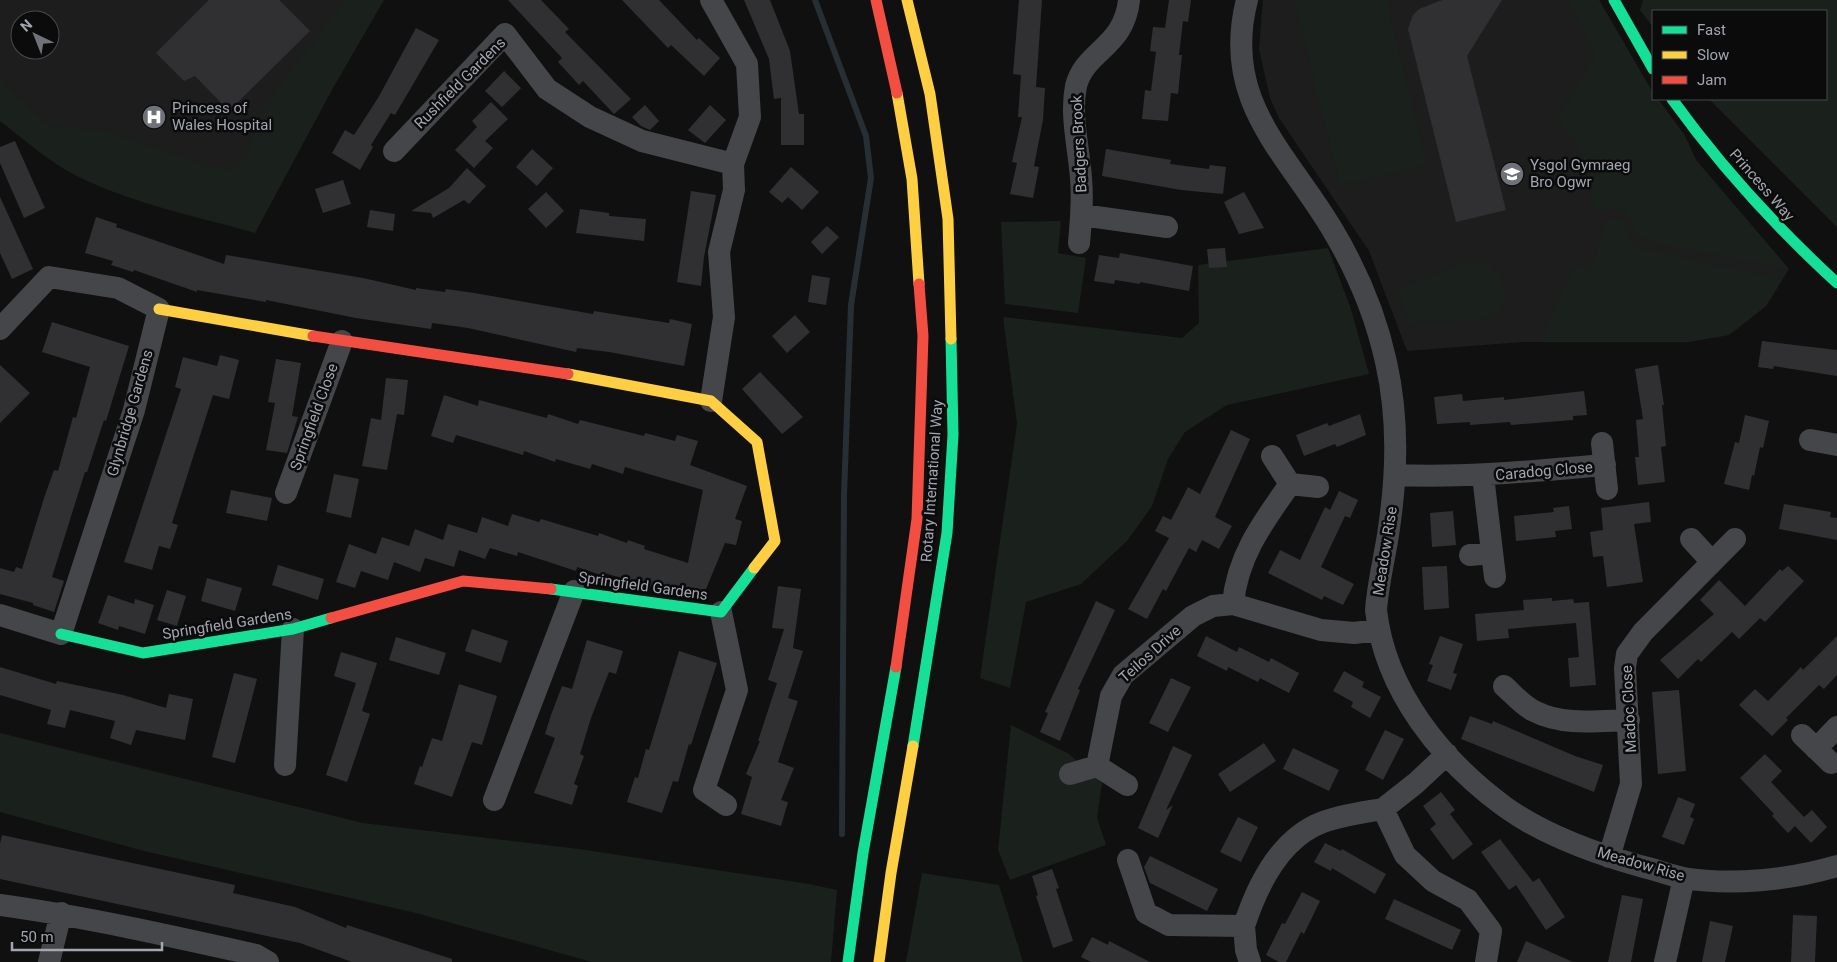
<svg xmlns="http://www.w3.org/2000/svg" width="1837" height="962" font-family="Roboto,sans-serif">
  <style>
    .built { fill: #1d1d1e; fill-rule: evenodd }
    .green { fill: #1a201b }
    .lines { fill: none; stroke-linecap: round; stroke-linejoin: round }
    .stream { stroke: #282f34; stroke-width: 6 }
    .building { fill: #303033 }
    .street { stroke: #444649; stroke-width: 22 }
    .fast { stroke: #16e098; stroke-width: 11 }
    .slow { stroke: #ffcf43; stroke-width: 11 }
    .jam { stroke: #f24e42; stroke-width: 11 }
    .labels { text-anchor: middle; stroke-width: 5; stroke-linejoin: round; paint-order: stroke }
    .street-label { font-size: 15px; fill: #a2a6b0; stroke: #0b0b0c }
    .poi-label { font-size: 15px; fill: #a2a6b0; stroke: #0b0b0c; text-anchor: start }
  </style>
  <rect width="100%" height="100%" fill="#101010"/>
  <!-- built -->
  <path class="built" d="M0,0H347L240,190L55,141L0,94ZM20,20H50V50H20Z
    M1263,0H1599L1653,93V99H1658L1685,136L1696,160L1789,269L1766,306L1729,335L1688,342H1523L1407,351L1369,251L1279,118L1270,98L1259,49Z"/>
  <!-- green -->
  <path class="green" d="M346,0H384L333,88L255,233C199,217 130,203 77,176C49,162 25,140 0,121V80L47,125L108,132L206,166L233,171C251,161 252,126 265,105Z
    M1295,0H1386L1426,164L1340,185Z
    M1568,0H1599L1653,93V99H1658L1685,136L1696,160L1789,269L1649,242L1638,235L1632,221L1623,211L1609,209L1600,212C1588,206 1593,192 1591,180C1586,158 1572,135 1558,118L1596,55Z
    M1643,0H1837V227L1709,99H1826V11H1653V27L1640,10Z
    M1612,217L1624,222L1630,241L1640,248L1782,280L1766,306L1729,335L1688,342H1540L1575,265L1591,271L1607,219Z
    M1061,221L1058,253L1086,258L1078,313L1005,304L1001,222Z
    M1328,248L1351,309L1369,374L1227,405L1185,432L1168,459L1152,506L1127,541L1081,584L1026,602L1010,688L980,678L1017,424L1003,317L1182,338L1199,323L1198,265Z
    M1470,261C1502,261 1519,299 1490,316C1477,324 1426,322 1408,322L1398,289Z
    M1011,725L1069,754L1102,783L1097,818L1106,845L1010,880L998,850Z
    M0,733L363,823L579,849L809,884L837,890L831,962H592L416,913L144,851L0,812Z
    M922,873L999,885L1023,962H906Z"/>
  <g class="lines">
    <!-- stream -->
    <path class="stream" d="M815,0L866,136L871,178L851,305L844,495L842,834"/>
  </g>
  <!-- building -->
  <path class="building" d="M209,0H279L310,31L229,111L195,76L184,81L156,53Z
    M508,0H541L569,29L565,32L631,99L614,114L583,81L579,85L558,62L562,58Z
    M622,0H659L697,40L699,38L720,58L704,76L671,45L668,48Z
    M744,0H770L790,51L799,114H804V145H781V98L774,99L769,59Z
    M1019,0H1042L1036,87L1045,88L1043,120L1034,166L1039,167L1033,198L1010,194L1017,163L1012,162L1022,117H1018L1021,75L1013,74Z
    M1169,0H1191L1188,22L1183,21L1179,55H1182L1178,94L1171,93L1168,121L1142,119L1145,90L1151,91L1156,52L1150,51L1153,27L1165,28Z
    M1442,0H1502L1467,56L1506,210L1456,222L1408,29L1413,15L1419,9Z
    M416,28L439,40L395,115L391,113L371,145L373,147L360,170L332,153L345,130L354,135L378,98Z
    M504,71L521,88L502,107L485,91Z
    M491,102L508,119L485,141L493,148L474,168L455,150L477,127L472,121Z
    M645,105L659,121L650,130L641,126L632,117Z
    M710,105L726,120L705,143L688,130Z
    M15,141L45,208L24,218L0,163V147Z
    M532,149L553,168L537,186L516,167Z
    M1106,149L1171,160L1170,164L1209,169L1210,165L1226,167L1223,194L1181,190L1102,176Z
    M791,167L819,192L802,210L788,197L782,203L769,192Z
    M467,168L486,186L469,204L464,200L433,218L431,213L411,211L449,188Z
    M343,180L351,204L323,213L315,189Z
    M691,191L716,195L704,257L701,286L677,282Z
    M546,192L564,211L546,228L528,209Z
    M1244,192L1264,228L1239,234L1224,202Z
    M0,197L33,269L12,279L0,253Z
    M580,209L609,213V216L646,219L644,241L576,233Z
    M370,210L395,214L393,231L367,227Z
    M96,217L117,224L116,227L224,264L226,255L363,278L416,290V288L445,292L446,289L474,293L593,314L594,311L669,323L670,319L692,324L684,366L609,352L577,348L576,352L468,328L432,323L431,329L356,318L266,300V302L197,290V292L134,270L133,272L111,265L113,261L85,253Z
    M827,226L839,237L822,254L811,242Z
    M1225,248L1227,267L1209,268L1207,249Z
    M1120,253L1193,266L1189,291L1140,282V284L1115,280L1114,284L1094,281L1099,255L1119,258Z
    M812,275L830,278L826,305L808,302Z
    M795,315L810,332L787,353L772,336Z
    M52,322L129,346L106,421L104,420L87,472H85L52,577L64,581L54,612L33,605V603L0,594V568L14,572L16,567L22,569L45,495L54,470L58,471L73,417L76,418L90,367L42,352Z
    M1762,341L1837,350V376L1774,366L1773,369L1758,367Z
    M220,355L239,360L229,399L213,395L172,523L178,525L170,549L159,546L152,570L124,562L181,389L175,387L183,357L217,366Z
    M276,359L301,363L292,416L298,417L287,453L266,450L275,403L268,402Z
    M0,365L30,393L0,423Z
    M1658,365L1664,405H1662L1666,446L1661,447L1665,482L1638,485L1635,457H1639L1636,420L1643,419L1635,369Z
    M760,372L803,417L782,434L742,389Z
    M386,378L408,380L404,415L397,414L387,470L362,466L371,418L381,420Z
    M1584,391L1587,415L1573,416V420L1511,425L1510,422L1470,425V422L1437,424L1434,397L1462,394L1463,401L1504,397V400Z
    M444,395L478,406L479,400L547,418L548,414L578,424L580,420L644,436L645,433L675,441L677,435L698,441L690,465L747,486L735,519L742,521L736,545L725,543L704,594L643,585L605,573L604,576L577,567L576,571L518,552L517,556L490,548L485,559L459,550L454,567L425,558L420,572L394,562L388,580L361,571L355,588L336,582L349,544L376,554L382,537L409,546L415,529L443,540L448,524L477,533L482,517L508,526L512,514L539,522L541,519L598,536L599,533L627,543L628,540L645,546L644,549L688,563L703,490L625,467L623,474L592,464L590,469L556,459L555,462L524,451L523,455L456,435L453,443L431,436Z
    M1360,414L1366,435L1337,447L1335,444L1304,456L1296,435L1327,423L1329,426Z
    M1745,415L1769,421L1763,448L1760,447L1754,476L1752,475L1749,490L1724,484L1735,442L1739,443Z
    M1231,430L1250,439L1215,517L1232,526L1219,549L1202,540L1196,552L1189,548L1166,591L1163,589L1147,619L1128,609L1169,538L1155,531L1163,516L1171,520L1188,487L1200,494Z
    M334,474L359,479L351,518L326,512Z
    M231,490L272,498L267,521L226,513Z
    M1339,491L1358,500L1350,518L1345,516L1321,567L1354,584L1343,605L1324,596L1322,600L1268,573L1280,550L1300,560L1325,507L1330,510Z
    M1649,502L1651,522L1634,524L1643,582L1607,587L1603,556L1593,557L1590,532L1603,530L1601,508Z
    M1784,504L1831,512L1830,517L1837,518V540L1779,529Z
    M1569,506L1572,529L1555,531L1556,537L1516,541L1514,516L1554,512L1553,508Z
    M1453,511L1456,545L1432,547L1430,513Z
    M278,565L324,579L318,600L272,585Z
    M1447,566L1449,608L1424,610L1422,567Z
    M1788,566L1804,581L1765,622L1760,618L1739,639L1732,632L1701,662L1698,659L1678,679L1660,660L1714,614L1700,600L1719,580L1745,606L1780,569L1782,571Z
    M207,578L242,588L235,611L201,601Z
    M778,586L801,589L793,648L803,651L788,698L798,701L778,762L794,768L781,800L788,802L781,826L741,814L752,777L746,774L760,741H758L777,683L768,680L784,629L772,628Z
    M167,590L186,596L177,626L157,620Z
    M108,595L134,604L135,599L154,605L145,634L119,626L118,630L98,623Z
    M1552,598V601L1573,599L1574,603L1589,602L1596,685L1570,687L1568,658L1579,657L1576,623L1508,629L1509,638L1477,641L1475,614L1524,610L1523,600Z
    M1096,601L1115,610L1078,689L1080,690L1060,741L1040,732L1048,713L1045,712Z
    M472,629L508,641L501,663L465,651Z
    M1206,636L1237,652L1239,647L1269,662L1271,658L1299,673L1289,693L1260,678L1258,682L1228,667L1227,671L1197,656Z
    M1440,636L1463,644L1453,673L1457,674L1451,690L1427,681L1433,665L1429,664Z
    M1837,636V675L1824,689L1819,685L1786,718L1788,720L1772,736L1739,705L1755,689L1768,701L1801,667L1803,670Z
    M396,637L446,653L439,675L389,660Z
    M587,640L623,651L616,674L609,672L591,718L580,754L584,756L574,784L578,786L572,805L534,793L555,738L545,734L551,715L562,686L572,689Z
    M679,651L717,663L691,745L689,744L678,782L673,781L662,813L627,802L635,777L638,778L646,749L649,750Z
    M341,652L377,663L362,711L370,714L347,782L326,775L356,683L334,676Z
    M0,667L56,684L57,681L123,695L166,708L169,694L193,699L185,740L136,730L131,745L110,738L115,721L70,710L65,728L47,724L51,710L0,695Z
    M1344,671L1364,682L1362,687L1381,697L1370,718L1351,707L1353,702L1333,691Z
    M234,673L257,679L235,763L212,757Z
    M1171,678L1191,687L1168,732L1149,723Z
    M459,684L497,696L482,745L472,742L452,797L414,784L420,766L422,767L432,738L442,741Z
    M1679,690L1686,771L1658,774L1652,692Z
    M1470,716L1492,724L1493,721L1575,756L1603,765L1594,792L1461,739Z
    M1385,730L1404,739L1383,780L1365,770Z
    M1264,743L1276,761L1230,792L1218,774Z
    M1173,746L1192,755L1166,810L1173,805L1158,838L1138,828Z
    M1293,748L1339,770L1329,791L1283,769Z
    M1765,754L1782,771L1771,782L1804,817L1812,810L1827,827L1811,843L1795,826L1788,833L1772,816L1774,814L1740,778Z
    M1441,792L1455,810L1450,814L1473,844L1453,860L1430,829L1436,824L1423,806Z
    M1678,797L1695,804L1690,817L1694,819L1684,845L1662,837Z
    M1238,817L1258,827L1241,862L1220,852Z
    M2,835L235,885L233,893L295,907L346,928L347,925L452,959V962H352L300,943L0,879V844Z
    M1500,839L1533,882L1539,878L1565,917L1546,930L1516,885L1509,890L1481,852Z
    M1325,843L1341,851L1342,849L1386,874L1375,894L1332,868L1331,871L1314,862Z
    M1150,856L1218,889L1207,911L1150,883L1144,867Z
    M1052,869L1059,888L1056,889L1073,941L1053,948L1036,896L1038,895L1032,876Z
    M1302,892L1320,901L1304,934L1301,932L1286,962H1279L1266,955L1282,923L1285,924Z
    M1622,895L1643,899L1631,962H1608Z
    M1394,899L1461,930L1452,950L1385,919Z
    M1793,915L1817,916L1815,962H1791Z
    M1710,921L1733,926L1725,962H1702Z
    M1092,937L1108,945L1109,941L1150,962H1091L1081,957Z
    M1526,941L1573,962H1517Z"/>
  <g class="lines">
    <!-- street -->
    <path class="street" d="M1247,0C1221,101 1286,152 1332,229C1356,269 1376,316 1386,362C1399,420 1397,476 1388,535C1384,560 1378,584 1376,610C1385,691 1441,760 1505,807C1544,835 1594,853 1640,866C1654,869 1669,875 1683,878C1733,886 1789,880 1837,866
      M394,151L505,34L547,89L590,117L642,141L733,164L750,117L747,64L711,0
      M1082,215L1167,227
      M1079,243C1081,221 1083,200 1081,178C1079,149 1070,115 1076,86C1085,50 1124,48 1129,0
      M0,329L49,277L118,288L159,309L134,410L61,634L0,615
      M711,401L724,317L719,252L734,190L733,164
      M1810,440L1837,445
      M1602,443L1607,489
      M1272,456L1290,484L1318,487
      M1395,475C1466,478 1534,471 1605,465
      M1483,476L1495,577
      M1290,484C1263,522 1237,557 1233,604L1321,630L1354,633L1378,630
      M286,493L342,341
      M1691,539L1712,562
      M1470,555L1492,553
      M721,612L737,690L704,790L726,805
      M1504,686C1513,694 1523,706 1534,711C1563,726 1597,721 1629,720
      M1802,735L1831,763
      M1816,749L1837,727
      M1447,754L1416,783L1383,809L1405,855L1433,881L1468,900L1491,931L1486,962
      M285,765L293,629
      M1097,766L1111,696L1123,675L1193,616L1213,606L1233,604
      M1070,774L1097,766L1127,785
      M494,800L574,591
      M1609,857L1631,784L1625,668L1627,654L1643,632L1735,539
      M1128,860L1146,913L1169,925L1244,926C1257,886 1280,838 1323,822C1342,815 1363,812 1383,809
      M0,905C86,917 171,936 256,955L268,962
      M1244,926L1246,950L1250,962
      M49,962L61,913
      M1665,962L1684,878"/>
    <!-- fast -->
    <path class="fast" d="M1614,0L1653,69
      M1672,99C1721,167 1776,227 1837,283
      M551,589L721,612L754,568
      M61,634L143,653L293,629L331,618
      M913,746L947,533L953,435L951,339
      M848,962L863,853L896,667"/>
    <!-- slow -->
    <path class="slow" d="M907,0L930,94L948,219L951,339
      M897,93L912,179L919,284
      M159,309L313,336
      M568,374L711,401L757,442L775,541L754,568
      M879,962L891,873L913,746"/>
    <!-- jam -->
    <path class="jam" d="M876,0L897,93
      M313,336L568,374
      M331,618L463,581L551,589
      M896,667L917,519L923,336L919,284"/>
  </g>
  <!-- icons -->
  <defs>
    <g id="hospital-disc" transform="scale(1.25)"><circle r="9.5" fill="#6f7278" stroke="#0b0b0c"/><path d="M-5-5h3v3.5h4V-5h3V5h-3V1.5h-4V5h-3Z" fill="#fff"/></g>
    <g id="school-disc" transform="scale(1.25)"><circle r="9.5" fill="#6f7278" stroke="#0b0b0c"/><path d="M0-5L7-2L0 1L-7-2ZM-4 1L0 2.5L4 1V4Q0 6-4 4Z" fill="#fff"/></g>
  </defs>
  <g fill-rule="evenodd">
    <use href="#hospital-disc" x="154" y="117"/>
    <use href="#school-disc" x="1512" y="174"/>
  </g>
  <g class="labels">
    <!-- street labels -->
    <g class="street-label">
      <text transform="translate(460 83) rotate(-45)" y="5">Rushfield Gardens</text>
      <text transform="translate(1079 144) rotate(-93)" y="5">Badgers Brook</text>
      <text transform="translate(1762 185) rotate(49)" y="5">Princess Way</text>
      <text transform="translate(130 413) rotate(-74)" y="5">Glynbridge Gardens</text>
      <text transform="translate(314 417) rotate(-70)" y="5">Springfield Close</text>
      <text transform="translate(1544 471) rotate(-5)" y="5">Caradog Close</text>
      <text transform="translate(932 481) rotate(-86)" y="5">Rotary International Way</text>
      <text transform="translate(1385 551) rotate(-81)" y="5">Meadow Rise</text>
      <text transform="translate(643 586) rotate(8)" y="5">Springfield Gardens</text>
      <text transform="translate(227 624) rotate(-9)" y="5">Springfield Gardens</text>
      <text transform="translate(1150 654) rotate(-42)" y="5">Teilos Drive</text>
      <text transform="translate(1629 709) rotate(-93)" y="5">Madoc Close</text>
      <text transform="translate(1641 864) rotate(16)" y="5">Meadow Rise</text>
    </g>
    <!-- poi labels -->
    <g class="poi-label">
      <text x="172" y="113">Princess of<tspan x="172" dy="17">Wales Hospital</tspan></text>
      <text x="1530" y="170">Ysgol Gymraeg<tspan x="1530" dy="17">Bro Ogwr</tspan></text>
    </g>
  </g>
  <!-- legend -->
  <rect x="1652" y="10" width="175" height="90" fill="#0b0b0c" stroke="#47494e"/>
  <rect x="1662" y="26" width="25" height="8" fill="#16e098" stroke="#47494e"/>
  <text x="1697" y="35" font-size="15" fill="#a2a6b0">Fast</text>
  <rect x="1662" y="51" width="25" height="8" fill="#ffcf43" stroke="#47494e"/>
  <text x="1697" y="60" font-size="15" fill="#a2a6b0">Slow</text>
  <rect x="1662" y="76" width="25" height="8" fill="#f24e42" stroke="#47494e"/>
  <text x="1697" y="85" font-size="15" fill="#a2a6b0">Jam</text>
  <!-- north arrow -->
  <g transform="translate(35 35) rotate(317)"><circle r="24" fill="#0b0b0c" stroke="#47494e"/>
  <path d="M0-4L9 19L0 12L-9 19Z" fill="#6f7278"/>
  <text y="-8" font-size="14" font-weight="bold" text-anchor="middle" fill="#a2a6b0">N</text>
  </g>
  <!-- scale -->
  <path d="M12 942v8h150v-8" fill="none" stroke="#a2a6b0" stroke-width="2.5"/>
  <text x="20" y="942" font-size="15" fill="#a2a6b0" stroke="#0b0b0c" stroke-width="4" paint-order="stroke">50 m</text>
</svg>
